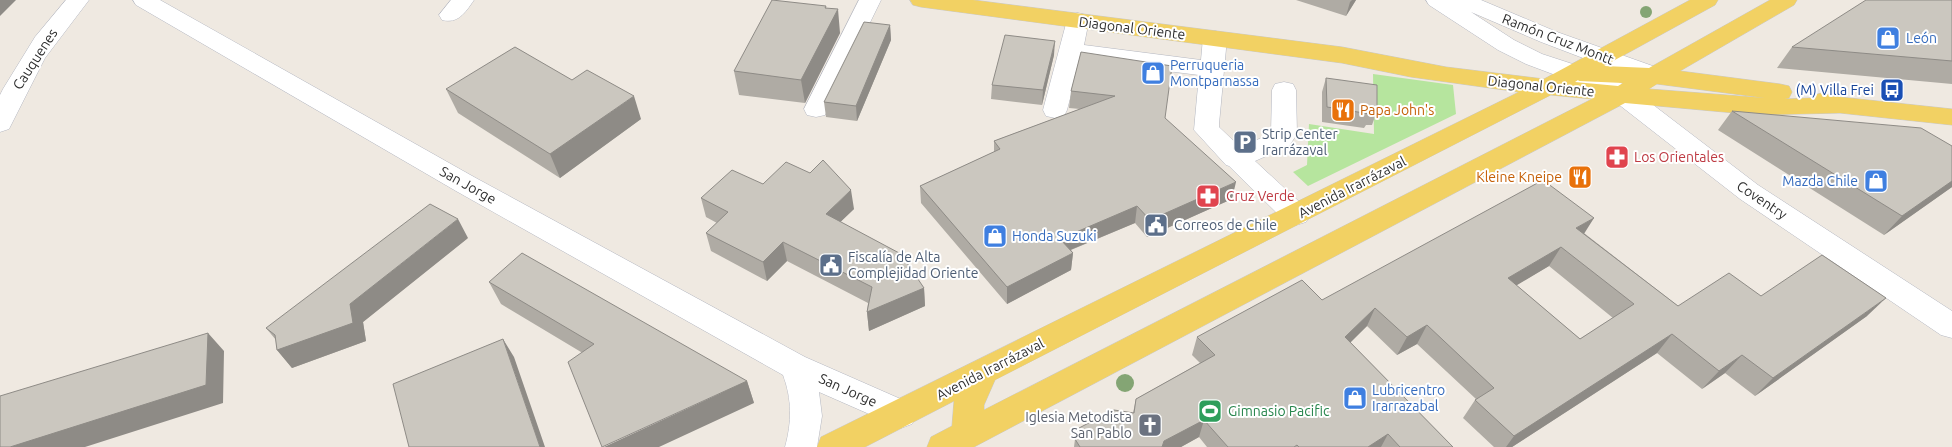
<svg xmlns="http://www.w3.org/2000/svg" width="1952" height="447" font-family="Ubuntu,sans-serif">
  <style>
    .green { fill: #b6e59e }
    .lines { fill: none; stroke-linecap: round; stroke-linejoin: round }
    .minor-casing { stroke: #b4b7c1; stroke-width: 1 }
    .major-casing { stroke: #c9c9c9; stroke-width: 1 }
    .minor { fill: #fff; fill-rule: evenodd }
    .major { fill: #f2d163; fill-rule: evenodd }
    .tree { fill: #84a574 }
    .wall { fill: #afaba4; fill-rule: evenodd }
    .shaded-wall { fill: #8e8b86 }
    .building { fill: #cbc7bf; stroke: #8e8b86; fill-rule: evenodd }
    .labels { text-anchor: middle; stroke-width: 4; stroke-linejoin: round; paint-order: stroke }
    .street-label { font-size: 14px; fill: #2e2e2e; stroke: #fff }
    .shop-label { font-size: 14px; fill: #366cbe; stroke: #fff; text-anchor: start }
    .transit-label { font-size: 14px; fill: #164399; stroke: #fff; text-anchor: end }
    .food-label { font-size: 14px; fill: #c56008; stroke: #fff; text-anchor: start }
    .service-label { font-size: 14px; fill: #4e5e75; stroke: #fff; text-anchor: start }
    .health-label { font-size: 14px; fill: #be3a42; stroke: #fff; text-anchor: start }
    .leisure-label { font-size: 14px; fill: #27864d; stroke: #fff; text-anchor: start }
    .worship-label { font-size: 14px; fill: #5b616d; stroke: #fff; text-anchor: end }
  </style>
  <rect width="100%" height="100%" fill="#efe9e1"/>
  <!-- green -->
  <path class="green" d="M1373,74L1453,85L1456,114L1308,186L1293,172L1307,165L1309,124L1374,134Z"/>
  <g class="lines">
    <!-- minor casing -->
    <g class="minor-casing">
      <path id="minor" d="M66,0H89L45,58L9,129L0,132V95L3,89L35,37Z
        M133,0H160L474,177L805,357L912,404L917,414L912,424L901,428L819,392L822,416L817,447H785C792,422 792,399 783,375L456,191L136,5Z
        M451,0H474C465,13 458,24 442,20L439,15Z
        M859,0H881L825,115L816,117L807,115L804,109Z
        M1426,0H1481L1557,32L1664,70L1667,76L1664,82L1655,84L1646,82L1541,42L1471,12L1514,40L1542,54L1600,73L1631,88L1758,185L1952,311V338L1941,335L1740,199L1613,100L1582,85L1526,64L1498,50L1429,5Z
        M1078,13L1086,15L1089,20L1084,45L1201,60L1203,38L1207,33L1215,31L1223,33L1227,38L1219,124V127L1240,147L1271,134L1272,90L1275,84L1284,82L1293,84L1296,90L1297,134L1289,146L1255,161L1306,208L1310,215L1306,222L1296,225L1286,222L1229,166L1226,165L1194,130L1199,75L1080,60L1067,110L1064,116L1055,118L1046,116L1043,110L1067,20L1070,15Z"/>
    </g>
    <!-- major casing -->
    <g class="major-casing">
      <path id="major" d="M910,0H973L1342,47L1446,67L1544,79L1690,0H1718L1715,5L1604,66L1649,68L1770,0H1797L1794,5L1680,71L1780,84L1789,86L1792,92L1789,98L1785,99L1811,98L1813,95L1822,93L1840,97L1952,109V125L1840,113L1757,115L1625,103L974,447H927L931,437L952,426L954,401L865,447H817L821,437L1519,92L1411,77L1342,63L921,7L913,5ZM1578,80L1579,81L1623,83L1618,86L1575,82ZM1657,84L1765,98L1649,89ZM1551,95L1592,99L984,410V405L995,380Z"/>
    </g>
    <!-- minor -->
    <use href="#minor" class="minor"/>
    <!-- major -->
    <use href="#major" class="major"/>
  </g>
  <!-- trees -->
  <g class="tree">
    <circle cx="1646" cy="12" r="6"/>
    <circle cx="1125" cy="383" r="9"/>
  </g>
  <!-- wall -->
  <path class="wall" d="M1296,0H1356L1346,16Z
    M1952,0V84L1777,68L1792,47Z
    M826,8L840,33L805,103L739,95L734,71Z
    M890,25L891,40L857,121L826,117L824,102Z
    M1081,52L1165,118L1232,199L1147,237L1135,223L1071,250L1073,253L1071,270L1007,304L921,203L920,186L994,152V141L1080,109L1069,108L1071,91Z
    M1054,55L1042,105L991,99L992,85Z
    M1326,78L1377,111L1372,125H1366L1364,128L1322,122V92Z
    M446,89L641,119L560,178L458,113Z
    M1732,111L1952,146V187L1884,235L1718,130Z
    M763,184L854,209L840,222L924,288L925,306L869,331L867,312L868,303L787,261L767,281L711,251L706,233L717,223L706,217L701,198Z
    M1584,233L1678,306L1761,296L1867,316L1755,396L1725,373L1702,389L1657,353L1512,447H1494L1463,418L1475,400L1476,399L1417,344L1397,355L1367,326L1350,342L1453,447H1207L1199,437L1181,447H1074L1075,439L1133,413L1136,399L1200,363L1192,355L1197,337L1322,300ZM1549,266L1613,318L1580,339L1516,285Z
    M468,238L363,322L366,341L292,368L277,350L276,340L266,328Z
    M489,282L747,381L754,403L581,352L501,304Z"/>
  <!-- shaded-wall -->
  <path class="shaded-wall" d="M0,0H16L0,16Z
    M1352,0H1356L1346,16L1350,2Z
    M826,6L828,27L838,9L840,33L805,103L801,80Z
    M890,25L891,40L857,121L856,106Z
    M1055,41L1054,55L1042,105L1043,90Z
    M634,96L641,119L560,178L550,154Z
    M1952,181V187L1884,235L1902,216Z
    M1236,182L1232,199L1147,237L1150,220Z
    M851,190L854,209L829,233L826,214Z
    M1137,206L1135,223L1058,255L1060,239Z
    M1594,218L1582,237L1576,228Z
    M458,219L468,238L363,322L366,341L292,368L277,350L350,304Z
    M783,242L787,261L767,281L763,262Z
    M1561,247L1549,266L1497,297L1508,278Z
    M1073,253L1071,270L1007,304V287Z
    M924,288L925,306L869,331L867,312Z
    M1886,298L1867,316L1755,396L1773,378Z
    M1375,308L1367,326L1337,356L1345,337Z
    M1427,325L1417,344L1397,355L1407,337Z
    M208,333L224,351L223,403L85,447H10Z
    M1672,334L1657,353L1512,447H1506L1514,436Z
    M503,339L514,357L545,447H540Z
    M1742,355L1725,373L1702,389L1719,371Z
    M747,381L754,403L659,447H604Z
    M1204,420L1199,437L1181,447H1162L1164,441Z
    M1388,434L1381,447H1368Z"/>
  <!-- building -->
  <path class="building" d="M772,0L826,6L825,8L838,9L801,80L734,71Z
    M1866,0H1952V61L1792,47Z
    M864,22L890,25L856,106L824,102Z
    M1005,35L1055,41L1043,90L992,85Z
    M515,47L572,80L587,70L634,96L550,154L446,89Z
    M1081,52L1172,66L1165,118L1236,182L1150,220L1137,206L1060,239L1073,253L1007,287L920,186L1000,149L994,141L1115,96L1071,91Z
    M1326,78L1377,85V111L1370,110V114L1327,107Z
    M1732,111L1921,128L1952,146V181L1902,216Z
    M823,160L851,190L826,214L901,254L924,288L867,312L872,287L783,242L763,262L706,233L728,212L701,198L732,170L763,184L786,162L810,173Z
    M1543,180L1594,218L1576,228L1678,306L1729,273L1761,296L1822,255L1886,298L1773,378L1742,355L1719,371L1672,334L1514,436L1475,400L1494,388L1427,325L1407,337L1375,308L1345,337L1453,447H1400L1388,434L1368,447H1299L1297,445L1294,447H1228L1204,420L1164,441L1162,447H1080L1075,439L1079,428L1114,410L1134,413L1136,399L1215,355L1197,337L1302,280L1322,300ZM1561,247L1634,304L1580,339L1508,278Z
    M430,204L458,219L350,304L353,323L277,350L275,335L266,328Z
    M522,253L747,381L602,447L568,362L594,344L489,282Z
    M208,333L206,385L10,447H0V396Z
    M503,339L540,447H409L393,384Z"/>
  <!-- icons -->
  <defs>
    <g id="shop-square" transform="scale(1.25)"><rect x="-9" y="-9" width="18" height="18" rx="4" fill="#3f7fe0" stroke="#fff"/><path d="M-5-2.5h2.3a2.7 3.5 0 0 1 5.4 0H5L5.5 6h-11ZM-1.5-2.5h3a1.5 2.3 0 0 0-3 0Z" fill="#fff"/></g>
    <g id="bus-square" transform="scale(1.25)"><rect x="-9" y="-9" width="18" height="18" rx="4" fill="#1a4fb4" stroke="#fff"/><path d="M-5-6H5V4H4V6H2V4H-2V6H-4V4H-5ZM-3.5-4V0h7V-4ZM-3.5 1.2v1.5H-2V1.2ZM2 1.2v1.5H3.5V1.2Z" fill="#fff"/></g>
    <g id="restaurant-square" transform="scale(1.25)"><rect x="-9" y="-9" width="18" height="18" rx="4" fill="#e8710a" stroke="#fff"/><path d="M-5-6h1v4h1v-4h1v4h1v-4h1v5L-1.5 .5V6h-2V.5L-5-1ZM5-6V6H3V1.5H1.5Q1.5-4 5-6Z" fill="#fff"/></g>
    <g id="parking-square" transform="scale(1.25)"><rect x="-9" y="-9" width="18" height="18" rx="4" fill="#5c6f8a" stroke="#fff"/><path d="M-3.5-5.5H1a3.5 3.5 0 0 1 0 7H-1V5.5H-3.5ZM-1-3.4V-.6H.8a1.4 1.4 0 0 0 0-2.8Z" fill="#fff"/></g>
    <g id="pharmacy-square" transform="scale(1.25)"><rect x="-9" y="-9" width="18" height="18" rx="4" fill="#e0444e" stroke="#fff"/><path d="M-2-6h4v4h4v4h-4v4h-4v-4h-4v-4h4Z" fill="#fff"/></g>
    <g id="civic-square" transform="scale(1.25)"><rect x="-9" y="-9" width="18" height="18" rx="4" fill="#5c6f8a" stroke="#fff"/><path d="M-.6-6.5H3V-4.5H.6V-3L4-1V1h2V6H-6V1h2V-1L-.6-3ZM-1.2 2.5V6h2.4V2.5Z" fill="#fff"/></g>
    <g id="stadium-square" transform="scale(1.25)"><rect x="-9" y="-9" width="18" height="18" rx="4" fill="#2e9e5b" stroke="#fff"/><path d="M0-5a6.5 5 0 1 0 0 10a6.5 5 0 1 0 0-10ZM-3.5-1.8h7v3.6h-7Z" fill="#fff"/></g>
    <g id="church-square" transform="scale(1.25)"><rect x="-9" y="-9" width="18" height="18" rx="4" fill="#6b7280" stroke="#fff"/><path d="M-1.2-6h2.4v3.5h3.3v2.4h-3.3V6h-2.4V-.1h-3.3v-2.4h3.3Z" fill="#fff"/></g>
  </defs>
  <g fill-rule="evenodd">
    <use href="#shop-square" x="1888" y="38"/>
    <use href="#shop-square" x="1153" y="73"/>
    <use href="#bus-square" x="1892" y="90"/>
    <use href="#restaurant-square" x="1343" y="110"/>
    <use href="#parking-square" x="1245" y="142"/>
    <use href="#pharmacy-square" x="1617" y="157"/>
    <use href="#restaurant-square" x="1580" y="177"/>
    <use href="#shop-square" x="1876" y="181"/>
    <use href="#pharmacy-square" x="1208" y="196"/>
    <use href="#civic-square" x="1156" y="225"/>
    <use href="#shop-square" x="995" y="236"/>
    <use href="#civic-square" x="831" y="265"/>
    <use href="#shop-square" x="1355" y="398"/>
    <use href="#stadium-square" x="1210" y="411"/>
    <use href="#church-square" x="1150" y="425"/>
  </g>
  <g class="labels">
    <!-- street labels -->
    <g class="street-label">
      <text transform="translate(1132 28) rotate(7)" y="5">Diagonal Oriente</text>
      <text transform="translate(1558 39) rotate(21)" y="5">Ramón Cruz Montt</text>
      <text transform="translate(35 59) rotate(-57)" y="5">Cauquenes</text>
      <text transform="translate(1541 86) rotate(6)" y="5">Diagonal Oriente</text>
      <text transform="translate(468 185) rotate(29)" y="5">San Jorge</text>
      <text transform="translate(1352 187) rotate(-27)" y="5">Avenida Irarrázaval</text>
      <text transform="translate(1762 200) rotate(34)" y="5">Coventry</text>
      <text transform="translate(990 369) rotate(-27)" y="5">Avenida Irarrázaval</text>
      <text transform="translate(848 390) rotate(24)" y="5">San Jorge</text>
    </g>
    <!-- shop labels -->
    <g class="shop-label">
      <text x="1906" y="43">León</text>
      <text x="1170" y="70">Perruqueria<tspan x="1170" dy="16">Montparnassa</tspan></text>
      <text x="1858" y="186" text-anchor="end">Mazda Chile</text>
      <text x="1012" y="241">Honda Suzuki</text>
      <text x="1372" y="395">Lubricentro<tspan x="1372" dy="16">Irarrazabal</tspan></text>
    </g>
    <!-- transit labels -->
    <g class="transit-label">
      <text x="1874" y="95">(M) Villa Frei</text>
    </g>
    <!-- food labels -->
    <g class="food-label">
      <text x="1360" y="115">Papa John's</text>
      <text x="1562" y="182" text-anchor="end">Kleine Kneipe</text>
    </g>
    <!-- service labels -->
    <g class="service-label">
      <text x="1262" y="139">Strip Center<tspan x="1262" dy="16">Irarrázaval</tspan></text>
      <text x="1174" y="230">Correos de Chile</text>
      <text x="848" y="262">Fiscalía de Alta<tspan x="848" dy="16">Complejidad Oriente</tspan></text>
    </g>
    <!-- health labels -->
    <g class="health-label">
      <text x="1634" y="162">Los Orientales</text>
      <text x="1226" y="201">Cruz Verde</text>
    </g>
    <!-- leisure labels -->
    <g class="leisure-label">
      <text x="1228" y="416">Gimnasio Pacific</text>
    </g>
    <!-- worship labels -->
    <g class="worship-label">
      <text x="1132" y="422">Iglesia Metodista<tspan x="1132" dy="16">San Pablo</tspan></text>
    </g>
  </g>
</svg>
